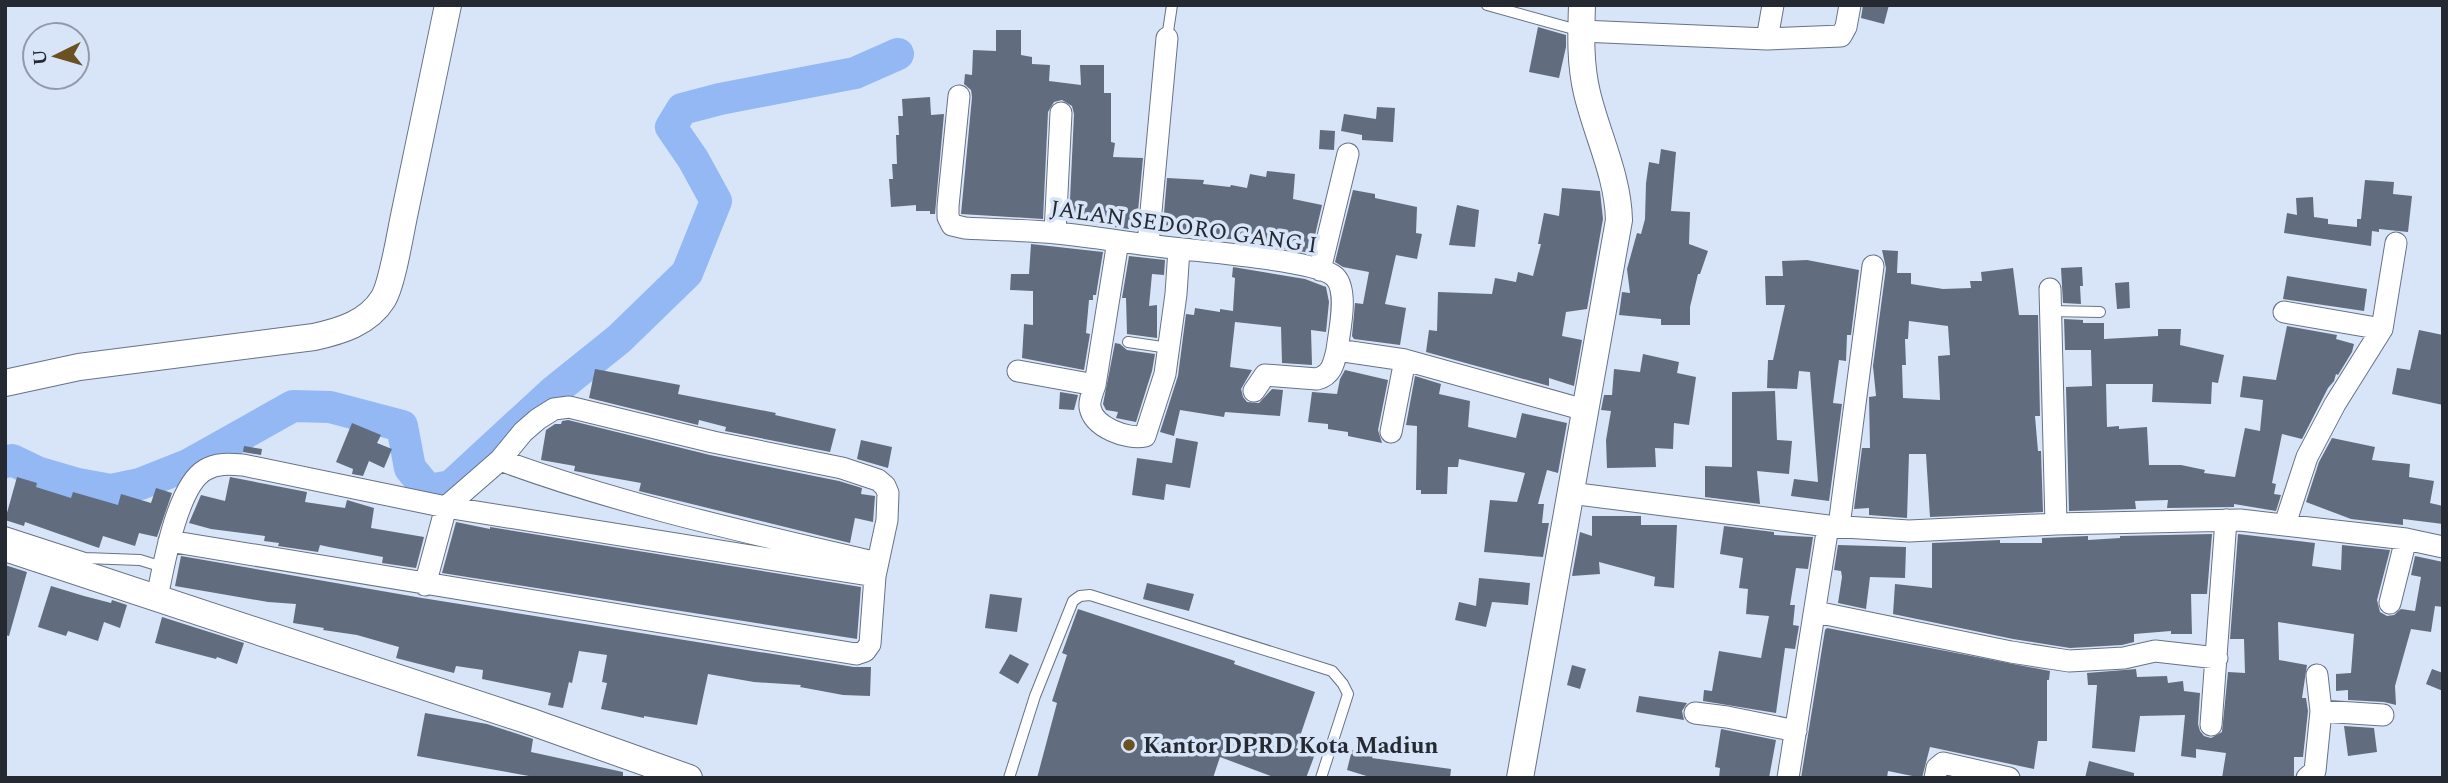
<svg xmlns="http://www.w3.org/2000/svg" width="2448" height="783" font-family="Spectral,serif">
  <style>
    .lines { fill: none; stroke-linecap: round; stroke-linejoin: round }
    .river { stroke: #93b8f3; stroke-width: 32 }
    .building { fill: #616d7e; fill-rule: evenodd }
    .service-casing { stroke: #677284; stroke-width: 12 }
    .minor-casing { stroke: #677284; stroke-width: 23 }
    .tertiary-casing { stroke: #677284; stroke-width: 28 }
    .service { stroke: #fff; stroke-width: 10 }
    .minor { stroke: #fff; stroke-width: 21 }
    .tertiary { stroke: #fff; stroke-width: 26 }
    .poi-dot { fill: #6b5122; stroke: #d8e5f9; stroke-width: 2.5 }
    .labels { text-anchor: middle; stroke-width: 7; stroke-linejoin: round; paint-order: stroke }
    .street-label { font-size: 23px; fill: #252931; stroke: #d8e5f9 }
    .poi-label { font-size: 23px; font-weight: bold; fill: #252931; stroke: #d8e5f9; text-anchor: start }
  </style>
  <rect width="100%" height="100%" fill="#d8e5f9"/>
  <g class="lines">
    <!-- river -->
    <path class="river" d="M5,462L12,460L37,472L78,484L111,490L140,484L188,465L293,406L330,407L402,426L410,468L428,490L451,486L553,392L619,339L687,273L716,201L693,159L671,127L682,109L720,99L855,73L898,54"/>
  </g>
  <!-- building -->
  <path class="building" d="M1863,5H1889L1884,24L1861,18Z
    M1538,27L1566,35V47L1559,78L1529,72Z
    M996,30H1021V55L1032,57V64L1050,65L1049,81L1081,85L1080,65H1104V93H1111V142L1115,143L1113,157L1143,158L1137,222L1130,221L1129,229L1069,221L1074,114L1072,106L1062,100L1054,102L1048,112L1043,219L961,214L972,97L971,90L964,84L965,74L972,75L973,50L996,51Z
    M930,97L931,115L944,114L935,214H930V211H916V205L891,207L889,179H893L892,164H897L896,135H899L898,116H903L902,99Z
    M1377,107L1395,108L1393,142L1362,140V135L1341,131L1344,114L1376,119Z
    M1320,130L1335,131L1334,150L1319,149Z
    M1661,149L1676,152L1671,211L1690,212L1689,244L1708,251L1700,274H1698L1690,307V325H1661V319L1619,315L1622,292L1630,293L1627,269L1637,233L1641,234L1645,219L1646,183L1649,162L1659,164Z
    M1267,171L1295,174L1293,199L1322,205L1311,253L1235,241L1236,239H1224V235L1182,230L1183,227L1163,225L1167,178L1204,180L1203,184L1230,187L1231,185L1247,188L1250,174L1266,177Z
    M2365,180L2394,182L2393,194L2412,196L2408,232L2379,229V232L2372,231L2371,246L2284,233L2287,213L2297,215L2296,198L2313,197L2314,217L2328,219V224L2357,227V219H2361Z
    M1562,188L1600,191L1603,219L1587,309L1566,312L1562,336L1582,340L1574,386L1549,378V386L1426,352L1429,330L1437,331L1438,292L1492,294L1495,278L1516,282L1518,272L1533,276L1541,244H1538L1544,213L1559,216Z
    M1353,190L1375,194V198L1417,207L1416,233L1422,234L1417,259L1396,255L1385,304L1406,308L1400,345L1354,339L1352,336L1355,303L1363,304L1369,272L1343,267L1335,262Z
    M1457,205L1479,210L1475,247L1449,245Z
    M1031,244L1103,252L1096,295H1093V300H1089L1086,333L1090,334L1084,370L1022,358L1024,324L1033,325V291L1010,290L1011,274H1029Z
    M1882,250L1898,251L1897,273H1911V284L1943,289L1971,288L1970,281H1982L1981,272L2013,268L2019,315H2038L2040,416H2035L2038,451H2041L2043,512L1930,517L1926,454H1909L1907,518L1869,515V508L1854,509L1862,448H1870L1869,397L1876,396L1873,366L1886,268ZM1909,321L1948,326L1950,355L1938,356L1940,400L1903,398L1902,365H1906L1905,339H1908Z
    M1129,256L1165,260L1164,275L1152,274L1149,306L1157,305V338L1127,334L1126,298H1122Z
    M1807,260L1859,270L1851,335H1847L1846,361L1839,360L1833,403L1842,404L1829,501L1791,496L1794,479L1818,482L1810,372L1799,371L1797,389L1767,388L1768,360H1773L1785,305H1766L1765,276H1783L1782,261Z
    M1233,267L1305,279L1326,287L1329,302L1326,332L1311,330L1312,365L1282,363L1281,327L1235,322L1230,367L1252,370L1241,389L1243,397L1247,402L1259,403L1272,389L1283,390L1280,416L1225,412L1224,417L1180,410L1174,436L1160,432L1178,376L1186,314L1194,315L1195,308L1220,312V309L1233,311L1235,278L1232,277Z
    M2082,267L2083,286H2080L2081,304L2063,303L2061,268Z
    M2287,276L2367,289L2364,311L2283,299Z
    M2129,282L2130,308L2117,309L2115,283Z
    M2064,319L2083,320V323H2104V339L2158,336V329H2181L2180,345L2224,355L2218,383L2212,382L2211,404L2152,402L2153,384H2106L2107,427L2119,426V429L2147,427L2149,465H2181L2205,470L2204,473L2235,477L2245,428L2260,431L2263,400L2240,397L2243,376L2276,380L2287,326L2337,335L2336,339L2354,344L2352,352L2338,375L2336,374L2334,381L2328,388L2302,439L2282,434L2272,483L2276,484L2274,494L2281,495L2276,511L2234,504V507L2167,508L2168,500L2135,501L2136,509L2069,511L2066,387L2092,386L2091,350H2065Z
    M2419,330L2443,335V405L2392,394L2397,368L2410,370Z
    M1115,343L1120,344L1127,350L1155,354L1152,371L1136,422L1116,418L1118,412L1106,410L1103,404Z
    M1643,354L1679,362L1677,373L1696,377L1689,425L1674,423L1673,449L1655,448L1656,467L1607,468L1606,440L1611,411L1601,410L1604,395H1612L1614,369L1640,372Z
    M595,369L680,385L678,394L776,413L775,415L836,429L830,452L725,431L726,427L699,420L698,425L589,398Z
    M1345,370L1388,380L1378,430L1382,443L1348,436V432L1328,429V424L1308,422L1312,392L1337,394L1340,379Z
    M1415,376L1441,384L1439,394L1470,401L1468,427L1516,438L1522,413L1567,423L1558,473L1547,470L1538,504H1544L1542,523H1549L1543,557L1484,552L1490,500L1517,502L1525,473L1459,459L1458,467H1448L1447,494H1421V490H1416L1417,426L1406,425Z
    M1775,391L1777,440L1792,441L1789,474L1757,471L1760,504L1705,497V466L1732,467V392Z
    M1060,392L1078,395L1074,410L1059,409Z
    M568,420L710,455L839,481L862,488L861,494L875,496L873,522L855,518L850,543L643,492L639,491L641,483L574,471L575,466L541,460L546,430L555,424H561L562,421Z
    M352,423L381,435L377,443L392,449L384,468L369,461L363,476L352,474L353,469L336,462Z
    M1176,438L1198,442L1190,488L1166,484L1164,500L1132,495L1137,458L1172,463Z
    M2332,438L2375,447L2372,460L2410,464L2409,477L2434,481L2430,503L2443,506V524L2403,519V525L2351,519L2306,502L2319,462Z
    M861,440L892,447L888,468L857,459Z
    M244,446L262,449L261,455L243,452Z
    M17,477L37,483L36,487L71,498L73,492L118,505L121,494L151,503L156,488L172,493L157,537L139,533L135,546L103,536L99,548L25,522L24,526L5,520Z
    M230,477L307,492L305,502L345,508L347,500L374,508L371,528L424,537L416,568L382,563L383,557L329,547L320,545L318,552L278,546L279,543L264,541L265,536L211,529L189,523L201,495L225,501Z
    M1592,516H1641V525H1677L1674,588L1654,586L1655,577L1599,562L1600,574L1572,576L1580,532L1592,536Z
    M456,522L490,529V527L861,587L857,639L442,573Z
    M1724,526L1774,532V535L1813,537L1808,569L1796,568L1790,605H1795L1793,625L1799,626L1795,649L1785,648L1776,713L1703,701L1704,690L1712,691L1719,651L1761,658L1769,616L1746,614L1748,589L1739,588L1743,558L1720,554Z
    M2212,534L2207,594H2191L2192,634H2171V631L2134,634V642L2122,645L2070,648L2013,639L1893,614L1895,584L1932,588V543L2000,540V543H2042V538L2088,536V540L2120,538V536Z
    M2238,534L2315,543L2312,566L2341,570L2342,545L2390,550L2377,600L2380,612L2387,616L2394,615L2401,609L2415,611L2421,577L2411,575L2415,556L2443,562V607L2435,606L2431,632L2411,629L2395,686L2396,705L2384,702L2348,700V690L2336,691V674L2351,673L2354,634L2278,622L2279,660L2307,665L2302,698H2306L2308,711L2303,757H2294V778H2222L2226,753L2196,749V758L2181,756L2185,715L2140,716L2135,752L2092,748L2097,685H2088L2087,673L2136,669L2137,677L2167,676L2168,683L2183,681L2184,691L2200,693L2198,724L2200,731L2204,736L2211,738L2222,732L2228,672L2245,673L2244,639H2230Z
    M1838,545L1906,547L1905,578L1870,577L1866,609L1838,603L1842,577L1841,571L1834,570Z
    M181,556L422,598L854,667H871L870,696L843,695L800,687L801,685L754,682L708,674L697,725L644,716V718L601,709L607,683L602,682L607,655L579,651L572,683L569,682L563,708L548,705L551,693L482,679L483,670L456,666L454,673L396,658L399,647L357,635L323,630L324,628L293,623L296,604L268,602L175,586Z
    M5,565L27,572L9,636L5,635Z
    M1479,578L1530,583L1528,605L1492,602L1486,627L1455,620L1459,602L1476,606Z
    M1147,583L1194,594L1189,611L1143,599Z
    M51,586L84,596L111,603L112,600L127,605L120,628L104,622L98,641L68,631L66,636L38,627Z
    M990,594L1022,598L1017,632L985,628Z
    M1078,609L1235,661L1234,664L1315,692L1296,748L1315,754L1306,778H1276L1220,757L1213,778H1037L1057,703L1052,701L1067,655L1062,653Z
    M162,617L244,643L237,664L217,657L216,659L155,643Z
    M1827,628L2050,671L2049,680H2047V741H2038L2034,769L1930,747L1922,778L1888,771L1887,778H1801L1825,630Z
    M1010,654L1029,664L1018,684L999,673Z
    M1572,665L1586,669L1580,689L1567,685Z
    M2432,669L2443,673V691L2426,684Z
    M1639,696L1687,703L1682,711L1684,720L1636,712Z
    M425,713L487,724L533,739L531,752L623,772V778H529V776L417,756Z
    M2344,726L2374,728L2377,752L2348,756Z
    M1721,729L1776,740L1769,778H1719L1720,768L1715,767Z
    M1352,750L1373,756L1372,758L1451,769L1450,778H1373L1347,770Z
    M2089,761L2134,773V778H2085Z"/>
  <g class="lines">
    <!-- service casing -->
    <g class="service-casing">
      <path id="service" d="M1487,5L1581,31
        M1167,38L1172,5
        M2050,311L2100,312
        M1128,342L1169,348
        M5,532L85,558L140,560L163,567
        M1009,778L1035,696L1073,601L1080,596L1090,595L1332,671L1343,684L1348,694L1321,778"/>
    </g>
    <!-- minor casing -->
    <g class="minor-casing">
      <path id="minor" d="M1581,31L1767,39L1773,5
        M1767,39L1841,36L1846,27L1850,5
        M959,96L948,206V217L952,225L965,228C995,230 1026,230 1056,233C1098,237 1140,245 1183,249C1210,252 1319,261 1335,277C1349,291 1339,332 1337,350L1405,360L1585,410
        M1055,233L1061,113
        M1148,244L1167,38
        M1320,270L1348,154
        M2050,289L2056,524
        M2284,312L2382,329
        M1018,371L1095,385C1093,391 1089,400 1090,407C1093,427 1127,440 1145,436L1165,374L1176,294L1179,249
        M1095,385L1118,241
        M1254,391L1265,375L1317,379C1332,375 1334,363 1337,350
        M1391,432L1405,360
        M500,460C622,505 750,533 877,563
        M1570,493L1828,526L1909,531L2056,524L2240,520L2406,539L2443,547
        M2285,524L2307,457L2335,404L2382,329L2396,243
        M1839,526L1873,266
        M169,541L856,654L865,651L870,644L875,576L887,520L888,493L885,486L878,480L842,468L713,442L569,407L554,409L538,419L523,432L500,460L446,507L425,585
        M157,598C163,568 177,486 205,470C217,463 229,464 243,465L446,507L875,576
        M2390,603L2406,539
        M1816,612L2011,652L2069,661L2124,658L2155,651L2217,658
        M2317,675L2321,711
        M1695,713L1727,717L1796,731
        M2211,725L2226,520
        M1788,778L1828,526
        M1935,778L1937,768L1943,763L2009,778
        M2307,778L2315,771L2321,711L2383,715"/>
    </g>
    <!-- tertiary casing -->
    <g class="tertiary-casing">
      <path id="tertiary" d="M5,383L79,367L314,337C341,331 368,323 383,299C392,285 400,235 404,216C419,146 433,75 448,5
        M5,548L529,721L689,778
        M1520,778L1619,220C1618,176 1597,135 1587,93C1580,64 1581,35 1582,5"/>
    </g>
    <!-- service -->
    <use href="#service" class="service"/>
    <!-- minor -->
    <use href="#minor" class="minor"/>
    <!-- tertiary -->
    <use href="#tertiary" class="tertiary"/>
  </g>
  <!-- markers -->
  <circle class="poi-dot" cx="1129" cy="745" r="7"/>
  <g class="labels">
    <!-- street labels -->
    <g class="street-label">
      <text transform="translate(1184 226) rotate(8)" y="8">JALAN SEDORO GANG I</text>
    </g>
    <!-- poi labels -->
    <g class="poi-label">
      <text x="1143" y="753">Kantor DPRD Kota Madiun</text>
    </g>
  </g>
  <!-- border -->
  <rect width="2448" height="783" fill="none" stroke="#252931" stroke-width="14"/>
  <!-- north arrow -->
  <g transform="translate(56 56) rotate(265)"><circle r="33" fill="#d8e5f9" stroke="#909aa9" stroke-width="2"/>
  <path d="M0-5L12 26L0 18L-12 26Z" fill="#6b5122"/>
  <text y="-10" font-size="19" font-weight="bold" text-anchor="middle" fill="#252931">U</text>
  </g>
</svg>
